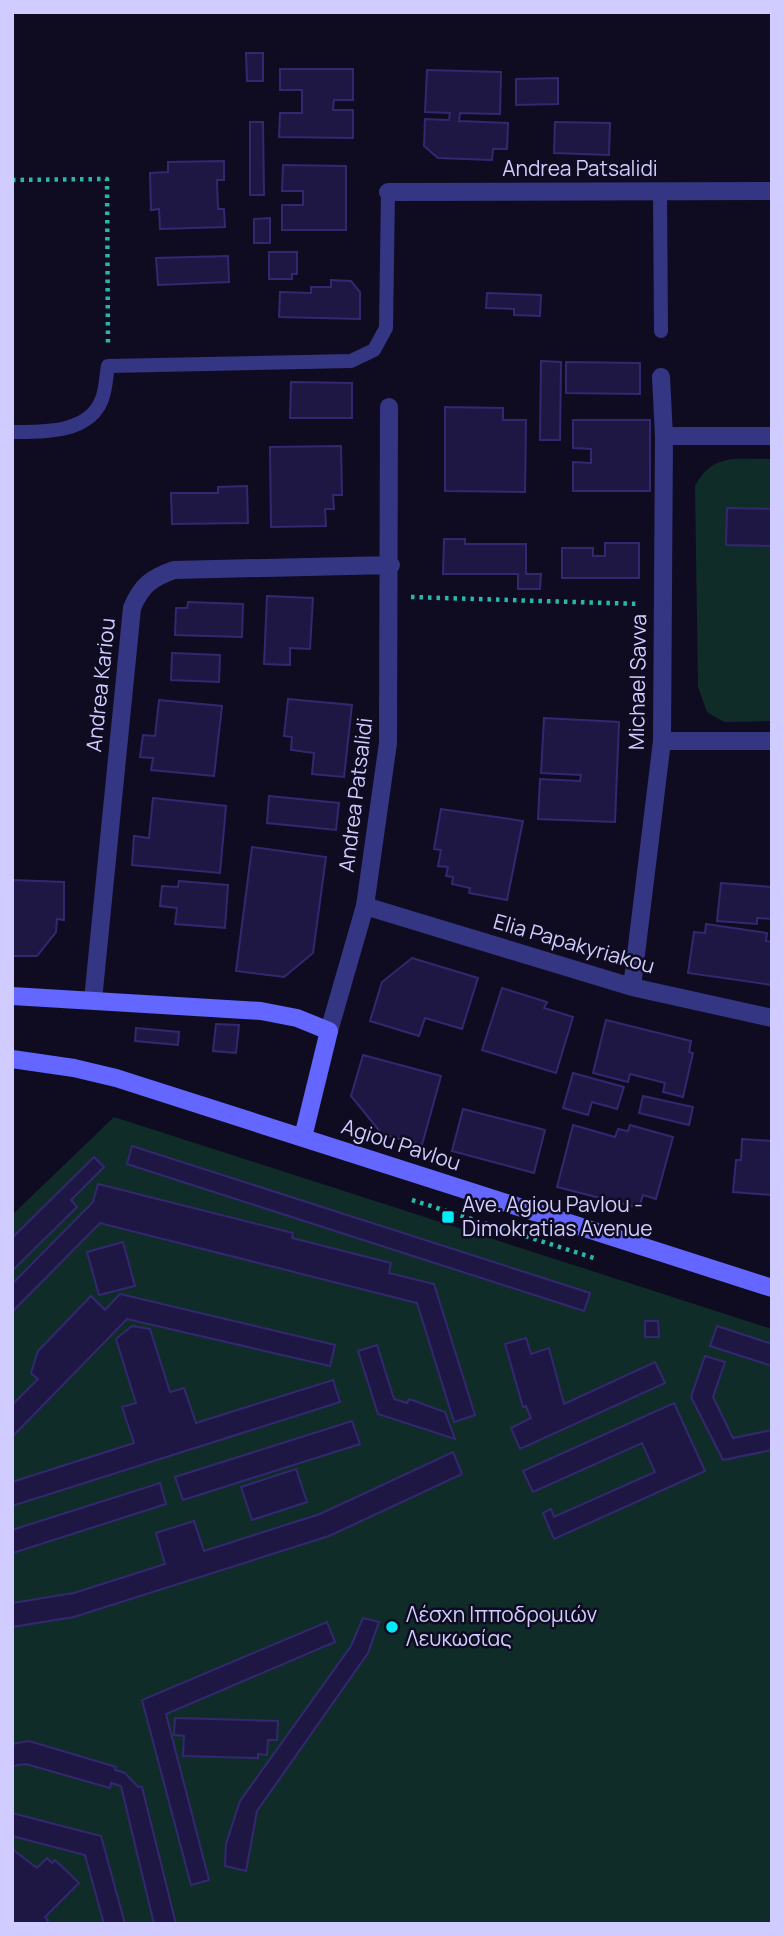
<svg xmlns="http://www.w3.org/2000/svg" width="784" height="1936" font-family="Manrope,sans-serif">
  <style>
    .green { fill: #0f2c29 }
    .building { fill: #1e1743; stroke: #332870; stroke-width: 2 }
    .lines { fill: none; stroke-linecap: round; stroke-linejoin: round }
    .path { stroke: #28b7a8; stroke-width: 4.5; stroke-dasharray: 3.5 5; stroke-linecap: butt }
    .service { stroke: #353683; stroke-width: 14 }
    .minor { stroke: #353683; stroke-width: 18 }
    .secondary { stroke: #6367ff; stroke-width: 18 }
    .poi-dot { fill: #00ebf7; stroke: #0f0c21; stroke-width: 2.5 }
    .labels { text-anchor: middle; stroke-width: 5; stroke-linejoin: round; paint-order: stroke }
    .street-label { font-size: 21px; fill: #d0ccff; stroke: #0f0c21 }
    .poi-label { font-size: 21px; fill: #d0ccff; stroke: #0f0c21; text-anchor: start }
  </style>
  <rect width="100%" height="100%" fill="#0f0c21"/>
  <!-- green -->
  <path class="green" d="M772,459V721L724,722L707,712L698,687L695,486C713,452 738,459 772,459Z
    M114,1117L772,1329V1924H12V1215Z"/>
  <!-- building -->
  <path class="building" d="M246,53H263V81H247Z
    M280,69H353V100H334L333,110H353V138L279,137L280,113H302V90H280Z
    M427,70L501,72L500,114L460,113L459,121L508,123L507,149H493L492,160L438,158L424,146L425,119L449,120L450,113L425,112Z
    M558,78V104L516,105V79Z
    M250,122H263L264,195H250Z
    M555,122L610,123L609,155L554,153Z
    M224,161V180H217L218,209H224L225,227L160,229L159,209L151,210L150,173L168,172V162Z
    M283,165L346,166V230H282V205H303V191H282Z
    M270,218V243H254V219Z
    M269,252H297V274H292V279H269Z
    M228,256L229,282L158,285L156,258Z
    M331,280L351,281L360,292V319L279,317L280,292L311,293V287H331Z
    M487,293L541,295L540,316L514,315V309L486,308Z
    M541,361L561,362L560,440H540Z
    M566,362L640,363V394L566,393Z
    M291,382L352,383V418H290Z
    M445,407L503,408V420H526L525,492L445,491Z
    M573,420H650V491H573V462L591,463V449L573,448Z
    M341,446L342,495H333L334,509H325L326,526L271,527L270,447Z
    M247,486L248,523L172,524L171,493H218V487Z
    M727,508L772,509V546L726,545Z
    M444,539H465V544H526V574H541L540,589H518V574H443Z
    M605,543H639V578H562V548H593V556H605Z
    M267,596L313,598L310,649L290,648V665L264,664Z
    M188,602L243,604L242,637L175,635L176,608H187Z
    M172,653L220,655L219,682L171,680Z
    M288,699L352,705L344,777L312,774L314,753L291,750L292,737L284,736Z
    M159,700L222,706L214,776L151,770L153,758L140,757L143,735L155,736Z
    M544,718L619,722L615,822L538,819L540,779L580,781L581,775L541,773Z
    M269,796L339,803L336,830L267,823Z
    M153,798L226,806L220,873L132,865L134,836L149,838Z
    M441,809L523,821L507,900L469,893L470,888L452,884L453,877L446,876L448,867L438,866L441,850L434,849Z
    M252,847L326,857L313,953L284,977L236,971Z
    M12,880L64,882V920L57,919L56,932L37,956H12Z
    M179,881L228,885L225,928L175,924L177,908L160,906L162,886L178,887Z
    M721,883L772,887V919L757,918V924L717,921Z
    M706,924L767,933L766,941L772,942V985L688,973L694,932L705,933Z
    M412,958L478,978L462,1029L425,1018L419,1036L370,1021L382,982Z
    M502,988L547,1002L544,1008L573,1017L556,1073L482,1050Z
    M606,1020L691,1041L689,1052L693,1053L683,1097L663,1092L665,1083L630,1074L628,1082L593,1073Z
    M216,1024L239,1025L236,1053L213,1051Z
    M136,1028L179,1032L178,1045L135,1041Z
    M363,1055L441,1076L422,1145L382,1134L351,1096Z
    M573,1073L624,1087L617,1109L592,1102L588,1115L563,1108Z
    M643,1096L693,1107L689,1125L639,1113Z
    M463,1109L545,1130L534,1173L452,1151Z
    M573,1125L615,1137L618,1129L628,1131L630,1125L673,1137L656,1199L643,1195L639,1208L557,1187Z
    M742,1139L772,1141V1195L733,1192L736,1160H741Z
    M132,1146L590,1293L584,1311L127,1164Z
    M94,1157L104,1167L71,1200L77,1207L12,1271V1238Z
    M98,1184L293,1233L292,1238L391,1263L389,1273L434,1284L475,1415L454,1422L417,1303L100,1223L12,1312V1284L93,1202Z
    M123,1242L135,1286L99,1295L87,1252Z
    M120,1294L335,1345L330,1366L127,1319L12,1437V1405L38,1379L31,1373L38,1351L91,1296L105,1310Z
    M645,1321H658L659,1337H645Z
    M132,1326L150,1329L170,1392L184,1388L196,1423L333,1380L340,1402L12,1506V1482L134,1443L122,1407L136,1403L116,1339Z
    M717,1326L772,1344V1366L710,1346Z
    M526,1338L531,1354L549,1348L564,1404L655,1362L665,1383L520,1449L511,1428L531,1418L526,1406L523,1407L505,1344Z
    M377,1345L394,1399L407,1403L409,1399L445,1412L455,1439L378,1414L358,1351Z
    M705,1356L725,1362L713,1397L733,1438L772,1430V1450L723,1460L691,1397Z
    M674,1403L705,1471L554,1539L543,1513L551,1509L554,1517L655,1472L642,1443L533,1492L523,1471Z
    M352,1421L360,1444L183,1500L175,1477Z
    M453,1452L462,1474L329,1536L74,1617L12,1627V1603L74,1593L165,1564L156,1533L194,1521L204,1551L320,1514Z
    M296,1469L307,1502L252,1520L241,1487Z
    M160,1483L166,1504L13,1553L12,1530Z
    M363,1618L379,1622L368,1653L257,1811L246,1871L225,1866L226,1844L240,1801L351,1646Z
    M327,1622L335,1642L166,1714L209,1880L191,1885L142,1700Z
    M175,1718L278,1721L277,1740H268L267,1755L258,1754V1758L183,1756L184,1736L174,1735Z
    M29,1741L116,1767L115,1770L125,1773L138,1787H142L176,1924H154L121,1786L111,1783L110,1788L26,1764L12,1766V1744Z
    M12,1813L101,1836L125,1924H104L85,1855L12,1836Z
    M12,1849L37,1868L47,1858L52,1863L55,1860L79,1883L45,1917L48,1920L45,1924H12Z"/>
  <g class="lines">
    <!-- path -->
    <path class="path" d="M12,180L107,179L108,347
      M411,597L640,604
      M412,1200L594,1258"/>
    <!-- service -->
    <path class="service" d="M660,192L661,331
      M12,432C42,432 89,434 102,399C106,389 106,376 108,366L351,361L374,350L386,328L388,192"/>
    <!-- minor -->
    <path class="minor" d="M388,192L772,191
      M664,436H772
      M662,741H772
      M365,906L632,987L772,1018
      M632,987L662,741L664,436L661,377
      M93,1000L132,608C141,586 151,578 174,570L391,565
      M329,1031L365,906L388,743L389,407"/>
    <!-- secondary -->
    <path class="secondary" d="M12,996L261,1011L297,1018L329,1031L303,1137
      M12,1059L74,1068L116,1078L772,1288"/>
  </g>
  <!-- markers -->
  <g class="poi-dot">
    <rect x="441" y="1210" width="14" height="14" rx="3.5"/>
    <circle cx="392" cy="1627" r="7"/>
  </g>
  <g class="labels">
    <!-- street labels -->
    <g class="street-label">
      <text x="580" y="176">Andrea Patsalidi</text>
      <text transform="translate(638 682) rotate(-89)" y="7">Michael Savva</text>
      <text transform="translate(101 685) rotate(-84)" y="7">Andrea Kariou</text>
      <text transform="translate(356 795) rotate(-83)" y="7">Andrea Patsalidi</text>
      <text transform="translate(574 944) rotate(16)" y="7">Elia Papakyriakou</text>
      <text transform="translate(401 1145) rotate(18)" y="7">Agiou Pavlou</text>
    </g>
    <!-- poi labels -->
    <g class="poi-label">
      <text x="462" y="1212">Ave. Agiou Pavlou -<tspan x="462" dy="24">Dimokratias Avenue</tspan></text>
      <text x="406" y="1622">Λέσχη Ιπποδρομιών<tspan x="406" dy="24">Λευκωσίας</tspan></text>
    </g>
  </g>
  <!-- border -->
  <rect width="784" height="1936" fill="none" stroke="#d0ccff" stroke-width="28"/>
</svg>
